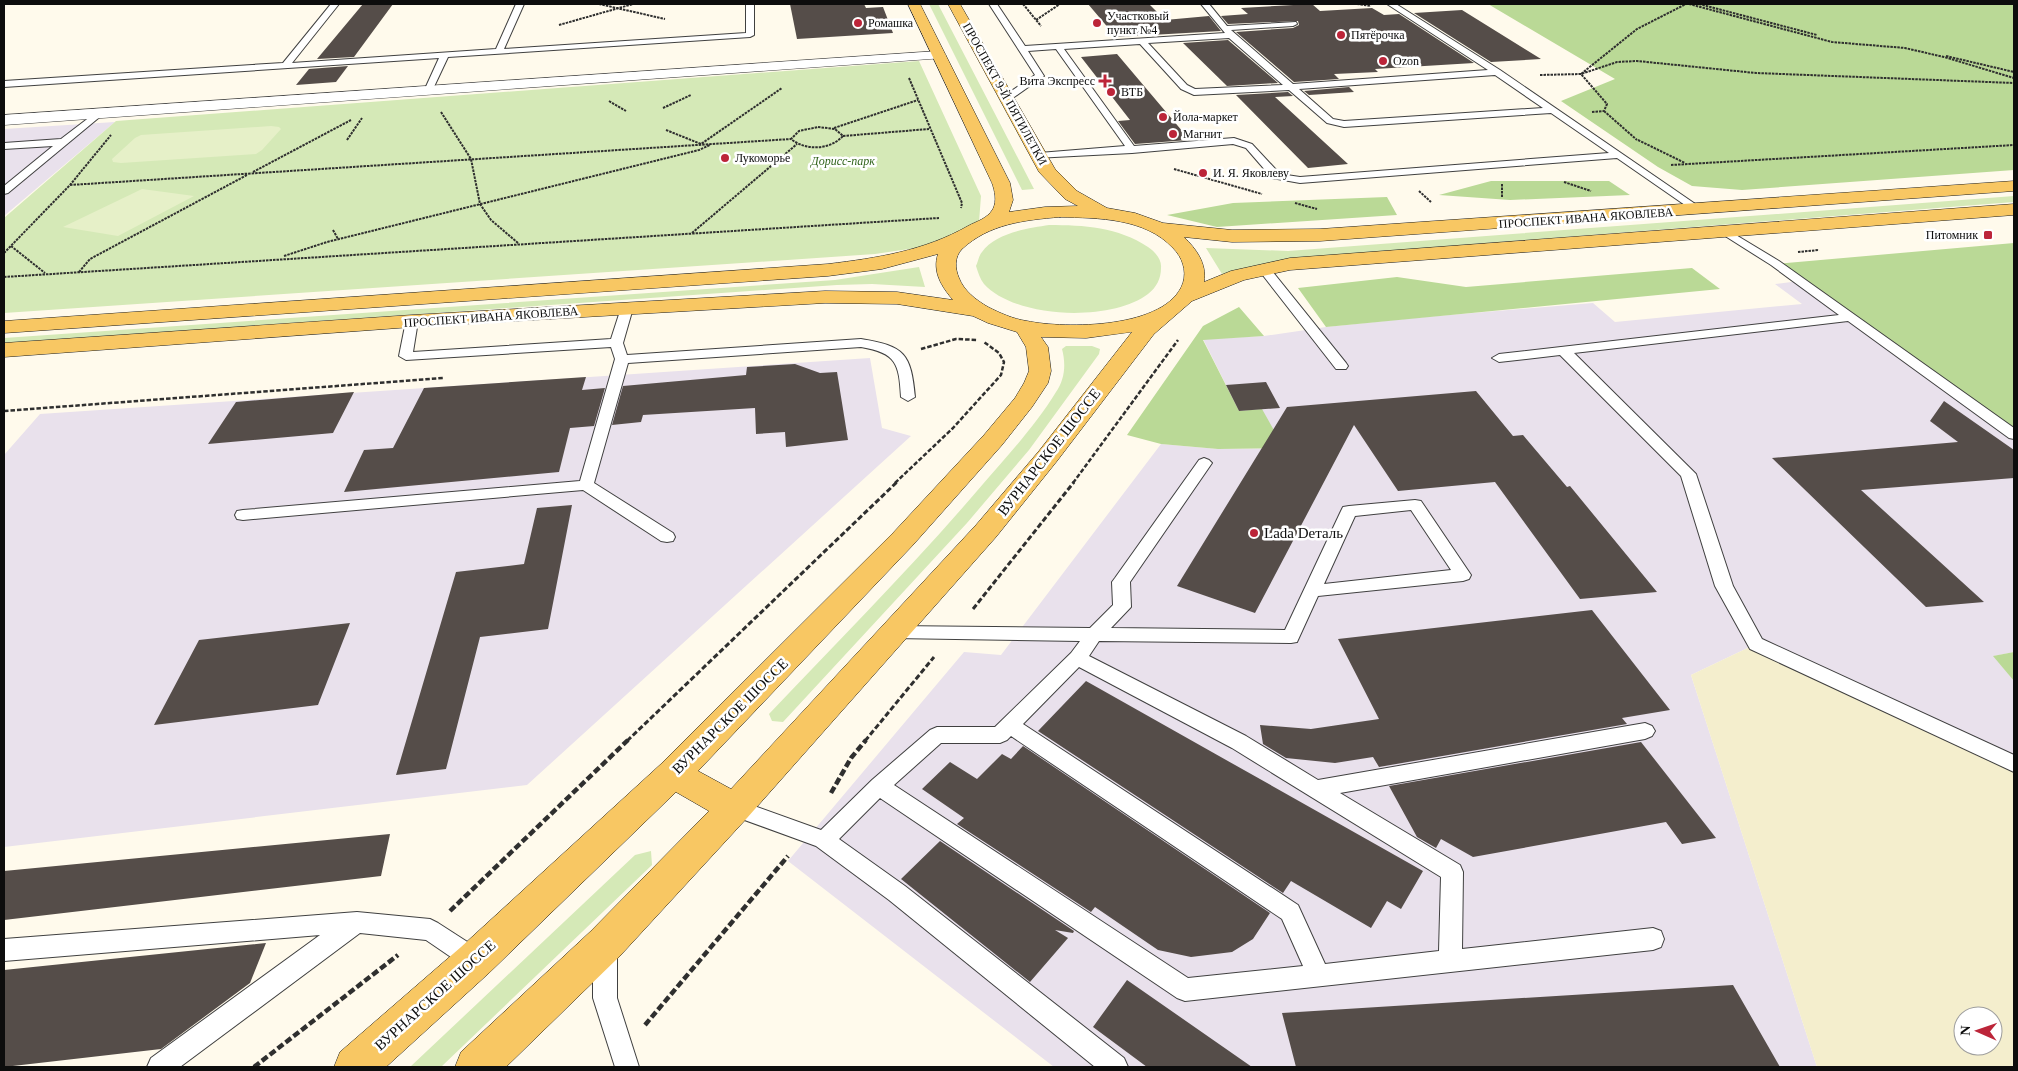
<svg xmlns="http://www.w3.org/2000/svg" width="2018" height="1071" font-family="'Times New Roman',serif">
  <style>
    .industrial { fill: #e9e1ec }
    .farmland { fill: #f4eecd; fill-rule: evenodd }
    .green { fill: #d5e9b7 }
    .forest { fill: #bad996 }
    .pitch { fill: #e6f0c8 }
    .building { fill: #554d49 }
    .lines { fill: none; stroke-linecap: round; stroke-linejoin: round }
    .service-casing { stroke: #404040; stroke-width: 2 }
    .minor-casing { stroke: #404040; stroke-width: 1 }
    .primary-casing { stroke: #1e1e1e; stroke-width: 1 }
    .path-far3 { stroke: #2f2f2f; stroke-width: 2; stroke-dasharray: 2.5 1; stroke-linecap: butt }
    .path-far2 { stroke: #2f2f2f; stroke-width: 2.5; stroke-dasharray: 4.5 2; stroke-linecap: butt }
    .path-far1 { stroke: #2f2f2f; stroke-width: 3; stroke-dasharray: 5.5 2.5; stroke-linecap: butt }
    .path { stroke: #2f2f2f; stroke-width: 4.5; stroke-dasharray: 7 3; stroke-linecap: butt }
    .service { fill: #fff; fill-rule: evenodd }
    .minor { fill: #fff; fill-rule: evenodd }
    .primary { fill: #f8c763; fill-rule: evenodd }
    .poi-dot { fill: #bc2539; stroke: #fff; stroke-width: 2 }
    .labels { text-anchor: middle; stroke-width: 5; stroke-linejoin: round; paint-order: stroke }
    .far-poi-label { font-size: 12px; fill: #0d0d0d; stroke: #fff; text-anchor: start }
    .far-street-label { font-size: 12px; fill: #0d0d0d; stroke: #fff }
    .far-park-label { font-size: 12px; font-style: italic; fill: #32641d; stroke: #fff }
    .street-label { font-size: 15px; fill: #0d0d0d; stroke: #fff }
    .poi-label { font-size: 15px; fill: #0d0d0d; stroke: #fff; text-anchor: start }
  </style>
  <rect width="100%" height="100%" fill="#fffaec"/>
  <!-- industrial -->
  <path class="industrial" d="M115,122L4,216V129Z
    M1799,281L2014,435V652L1994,656L2014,681V764L1756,644L1691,675L1817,1067H1054L788,861L964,652L1001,655L1161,444L1218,449L1283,448L1239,411L1203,339L1264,336L1326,327L1414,318L1593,303L1615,322L1802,304L1775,284Z
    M870,358L882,428L911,436L527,785L4,847V455L40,414Z"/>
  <!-- farmland -->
  <path class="farmland" d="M1756,644L2014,764V1067H1817L1691,675ZM1963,1016H1993V1046H1963Z"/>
  <!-- green -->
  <path class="green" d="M929,4H938L1034,189L1022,190Z
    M919,61L981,196L979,222L943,244L875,254L4,313V218L116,121Z
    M2014,196V202L1295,258L1222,274L1206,248L1288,251Z
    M1049,225C1084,225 1118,227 1148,247C1154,251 1162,259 1161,268C1161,278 1157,287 1148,294C1111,322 1016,319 984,284C980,279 978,272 976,266C978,262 979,255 982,252C995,233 1029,228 1049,225Z
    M919,267L925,287L872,284L837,285L4,343V338L835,280Z
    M1066,346H1092L1100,349L1099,354L1029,450L967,523L783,722L772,721L769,714C841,638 915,564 983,484C1008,455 1036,425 1056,392C1065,379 1066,364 1062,349Z
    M651,851L652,865L441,1067H410L635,855Z"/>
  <!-- forest -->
  <path class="forest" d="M1488,4H2014V170L1742,190L1692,186L1658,167L1561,101L1615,79Z
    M1491,181H1609L1630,195L1510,200L1439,195Z
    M1387,197L1397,215L1217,227L1167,215L1233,203Z
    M2014,243V435L1775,264Z
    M1692,268L1720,289L1326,327L1298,288L1397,277L1466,287Z
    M1239,307L1264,336L1203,340L1239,411L1262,409L1284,448L1218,449L1161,444L1127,435L1203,326Z
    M2014,652V681L1993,656Z"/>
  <!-- pitch -->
  <path class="pitch" d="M271,126L279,127L281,129L262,150L256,154L121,163L113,162L112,159L135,138L141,135Z
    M142,189L194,196L118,236L63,227Z"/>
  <!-- building -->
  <path class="building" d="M363,4H393L354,57L317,59Z
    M790,4H864L866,8L883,7L893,33L797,39Z
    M1088,4H1149L1165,20L1209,16L1221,31L1116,37Z
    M1312,4L1320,11L1372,8L1384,15L1399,14L1474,63L1375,69L1378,72L1334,74L1339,79L1294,82L1236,32L1293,28L1299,25L1298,21L1228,24L1221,16L1248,14L1241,8Z
    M1462,10L1541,59L1491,62L1414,13Z
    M1228,40L1278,83L1227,86L1183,43Z
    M1117,54L1183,132L1189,140L1135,144L1118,121L1130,120L1081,57Z
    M348,66L336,82L296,85L309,69Z
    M1349,87L1354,92L1309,95L1304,91Z
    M1288,92L1293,96L1275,97L1348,164L1308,168L1236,95Z
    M795,364L820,373L837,372L848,440L786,447L785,432L756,434L755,408L643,415L641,422L612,425L623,386L746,375L747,367Z
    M586,377L582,390L605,388L594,426L570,428L559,472L344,492L364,450L393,448L424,388Z
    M1266,382L1280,408L1239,411L1226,385Z
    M1476,391L1513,436L1523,435L1567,487L1570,486L1657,592L1580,599L1495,482L1398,491L1354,425L1255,613L1177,586L1287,407Z
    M354,392L333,433L208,444L236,402Z
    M1944,401L2014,450V478L1861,490L1984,602L1926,607L1772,458L1958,442L1930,421Z
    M572,505L548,629L480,637L446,769L396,775L456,572L524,564L537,508Z
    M1592,610L1670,710L1622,718L1627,724L1379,767L1373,757L1335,763L1286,758L1263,744L1260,725L1311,729L1379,719L1338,639Z
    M350,623L318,705L154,725L199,640Z
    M1086,681L1423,871L1401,909L1387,901L1371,928L1291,881L1283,893L1038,731Z
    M1641,742L1716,838L1682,844L1666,822L1473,857L1441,839L1436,848L1417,837L1389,786Z
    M1023,746L1270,913L1253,939L1232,952L1191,957L1158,950L1095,907L1091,912L957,824L964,818L922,789L950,762L977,779L1002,754L1011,759Z
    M390,834L381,876L4,920V871Z
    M940,841L1074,931L1073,933L1055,930L1068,938L1030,982L901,879Z
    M266,943L250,983L161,1049L4,1067V970Z
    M1127,980L1252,1067H1147L1093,1027Z
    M1733,985L1780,1067H1296L1282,1013Z"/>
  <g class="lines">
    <!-- service casing -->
    <g class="service-casing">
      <path id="service" d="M331,4H339L292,63L496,49L516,4H524L504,49L746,33V4H754V35L750,37L448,57L432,91L428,94L424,91L439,58L4,87V81L283,63Z
        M989,4H997L1025,46L1225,33L1201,4H1209L1227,26L1296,22L1297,24L1293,26L1231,30L1293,84L1488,70L1387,4H1396L1500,70L1704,210L1703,212H1695L1617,158L1300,183L1272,178L1246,148L1233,144L1132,153L1035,158L1034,156L1039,153L1125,146L1056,49L1028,51L1044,76L1010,100H1004V96L1035,75ZM1229,38L1283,85L1195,89L1187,85L1148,43ZM1140,44L1181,89L1194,95L1289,90L1327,123L1344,127L1551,113L1609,153L1300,177L1280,174L1252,144L1234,138L1134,146L1064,49ZM1495,75L1543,108L1344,121L1333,119L1299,89Z
        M99,110L104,113L102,115L8,193L4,194V186L53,146L4,149V143L61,139Z
        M1726,229L1779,261L2014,428V439L2009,438L1848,321L1574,353L1696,474L1733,586L1762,639L2014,755V772L1750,649L1715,586L1681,476L1560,355L1499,362L1492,358L1499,354L1839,315L1771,265L1722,234L1720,232L1722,230Z
        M1264,265L1268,266L1346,363L1348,366L1346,369H1336L1258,269Z
        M627,304L633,308L623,343L627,355L861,339C905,346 911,354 915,397L908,401L901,397C899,364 897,353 861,347L628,363L594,483L673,533L675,537L673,541L667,542L661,541L583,490L243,520L237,519L235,515L237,511L243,510L580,481L615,359L611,347L406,360L399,356L406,321L412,317L418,321L413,352L611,339L621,308Z
        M1204,458L1209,460L1212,463L1130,582L1131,607L1111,628L1285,630L1341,511L1343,507L1349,506L1415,500L1421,501L1471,575L1469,579L1463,581L1318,596L1297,642L1291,643L1099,641L1089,656L1246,736L1318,780L1645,723L1652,726L1655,731L1652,736L1645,739L1340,793L1460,865L1463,872L1462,949L1653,928L1661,931L1664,939L1661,947L1653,950L1185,1001L1177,998L880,798L839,839L905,886L1124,1058L1128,1067H1095L889,900L816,846L728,814L725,808L728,802L735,799L821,830L872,780L930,730L937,727H995L1071,653L1080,641L893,638L887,637L884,632L887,627L893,626L1090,628L1113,605L1112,582L1115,578L1199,460ZM1411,510L1451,570L1324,584L1355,516ZM1079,667L1232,748L1441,877L1439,951L1325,964L1298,905L1023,724ZM1011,736L1282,919L1303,966L1188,978L894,785L941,743H1000L1007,740Z
        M357,912L430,919L438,923L483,952L487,960L483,968L475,971L467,968L426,940L360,933L180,1067H147L151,1058L320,935L4,961V939Z
        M605,937L613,940L617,948V998L639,1067H615L593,998V948L597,940Z"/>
    </g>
    <!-- minor casing -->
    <g class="minor-casing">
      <path id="minor" d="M939,51L946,55L944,58L4,125V115Z"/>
    </g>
    <!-- primary casing -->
    <g class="primary-casing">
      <path id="primary" d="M908,4H920L1010,183L1013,200L1009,212L1045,207L1078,206L1065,199L1039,172L948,4H960L1055,169L1077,191L1107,208L1135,213L1163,223L1232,230L1320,229L2014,181V191L1320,241L1232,242L1184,237C1196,249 1207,263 1204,282L1231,271L1290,258L2014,204V215L1290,270L1244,280L1192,301L1154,334L1057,461L996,537L747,818L619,957L506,1067H455L461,1052L591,931L709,811L676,792L489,973L386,1067H334L340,1052L461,947L661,764L893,533L984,435L1015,398L1024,383L1029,371L1026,347L1017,332L988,323L973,316L897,304L825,303L412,327L4,357V343L412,315L825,291L897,292L953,300C942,287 932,272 938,254L882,269L828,276L4,333V321L828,264C877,258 924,251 968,226C977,221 987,219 993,209C997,201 995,191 992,183ZM1060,217C1099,218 1145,218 1173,248C1182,257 1187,270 1183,283C1167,329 1065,329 1027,321C1013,319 1000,313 988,307C976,300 964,291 959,278C955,269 954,257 962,249C989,224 1024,220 1060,217ZM1132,332L1039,451L976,525L731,789L698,771L913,545L1002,445L1032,407L1048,383L1051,371L1048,347L1041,337L1086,338Z"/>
    </g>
    <!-- path-far3 -->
    <path class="path-far3" d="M599,4L665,19
      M1023,4L1041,26
      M1357,4L1371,6
      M1689,4L1832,42L1905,48L1944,57L2014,78
      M1699,4L1817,35
      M1036,20L1060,4
      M559,25L633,4
      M1946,56L2014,72
      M1540,75L1581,74L1617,62L1637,61L1756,73L2014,83
      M909,78L962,203L961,208
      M609,101L626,111
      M663,108L691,95
      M1604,111L1637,140
      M441,112L471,159L480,204L491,220L518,243
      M1592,112L1604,111L1607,104L1581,74L1637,29L1686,4
      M818,127L835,129L843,136C830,150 806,151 791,139L799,131Z
      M834,128L918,100
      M666,130L701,144L782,88
      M843,136L929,129
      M347,140L362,118
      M1638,140L1685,163
      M1671,165L2014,145
      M1174,169L1262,194
      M253,172L351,120
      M1564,182L1591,191
      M1502,184V198
      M70,185L791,139
      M1419,191L1431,202
      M1295,203L1317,209
      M333,230L338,239
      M692,233L797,144
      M11,246L45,273
      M1798,252L1819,250
      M4,253L70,185L111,135
      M284,256L327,242L699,150L710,145
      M79,272L90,259L247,175
      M4,277L939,218"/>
    <!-- path-far2 -->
    <path class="path-far2" d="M921,349L956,339L978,340
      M4,411L443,378
      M895,483L953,428L1001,375L1004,362L999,353L984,342
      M1073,483L1178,340"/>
    <!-- path-far1 -->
    <path class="path-far1" d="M973,609L1074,482
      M627,741L897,482
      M865,741L934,657"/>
    <!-- path -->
    <path class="path" d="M831,793L851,758L866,740
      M450,911L628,740
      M645,1025L788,856
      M254,1067L398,955"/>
    <!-- service -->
    <use href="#service" class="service"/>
    <!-- minor -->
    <use href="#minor" class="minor"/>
    <!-- primary -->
    <use href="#primary" class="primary"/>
  </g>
  <!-- markers -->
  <g class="poi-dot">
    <circle cx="858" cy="23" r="5"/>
    <circle cx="1097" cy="23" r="5"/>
    <circle cx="1341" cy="35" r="5"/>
    <circle cx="1383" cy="61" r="5"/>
    <path d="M1102.5 73.5h5v5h5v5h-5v5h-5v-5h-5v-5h5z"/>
    <circle cx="1111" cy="92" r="5"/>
    <circle cx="1163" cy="117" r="5"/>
    <circle cx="1173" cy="134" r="5"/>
    <circle cx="725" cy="158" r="5"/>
    <circle cx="1203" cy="173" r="5"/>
    <rect x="1983" y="230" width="10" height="10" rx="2.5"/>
    <circle cx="1254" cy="533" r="5"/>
  </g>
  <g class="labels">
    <!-- far-poi labels -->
    <g class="far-poi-label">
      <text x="1107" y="20">Участковый<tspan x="1107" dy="14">пункт №4</tspan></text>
      <text x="868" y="27">Ромашка</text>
      <text x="1351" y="39">Пятёрочка</text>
      <text x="1393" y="65">Ozon</text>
      <text x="1095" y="85" text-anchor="end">Вита Экспресс</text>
      <text x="1121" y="96">ВТБ</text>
      <text x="1173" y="121">Йола-маркет</text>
      <text x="1183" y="138">Магнит</text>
      <text x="735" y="162">Лукоморье</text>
      <text x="1213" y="177">И. Я. Яковлеву</text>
      <text x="1978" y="239" text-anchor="end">Питомник</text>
    </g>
    <!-- far-street labels -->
    <g class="far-street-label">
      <text transform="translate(1005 94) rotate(61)" y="4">ПРОСПЕКТ 9-Й ПЯТИЛЕТКИ</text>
      <text transform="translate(1586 218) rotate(-4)" y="4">ПРОСПЕКТ ИВАНА ЯКОВЛЕВА</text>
      <text transform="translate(491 317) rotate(-4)" y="4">ПРОСПЕКТ ИВАНА ЯКОВЛЕВА</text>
    </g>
    <!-- far-park labels -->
    <g class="far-park-label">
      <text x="843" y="165">Дорисс-парк</text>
    </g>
    <!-- street labels -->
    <g class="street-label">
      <text transform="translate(1049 452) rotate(-52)" y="5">ВУРНАРСКОЕ ШОССЕ</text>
      <text transform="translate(730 716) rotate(-45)" y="5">ВУРНАРСКОЕ ШОССЕ</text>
      <text transform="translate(435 995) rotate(-42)" y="5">ВУРНАРСКОЕ ШОССЕ</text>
    </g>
    <!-- poi labels -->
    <g class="poi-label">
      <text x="1264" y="538">Lada Dеталь</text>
    </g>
  </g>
  <!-- border -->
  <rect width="2018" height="1071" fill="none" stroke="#0d0d0d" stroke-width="10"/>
  <!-- north arrow -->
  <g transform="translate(1978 1031) rotate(272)"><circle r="24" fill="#ffffff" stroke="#9e9e9e"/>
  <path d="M0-4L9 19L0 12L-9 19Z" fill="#bc2539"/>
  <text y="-8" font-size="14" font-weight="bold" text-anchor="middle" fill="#0d0d0d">N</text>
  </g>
</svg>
